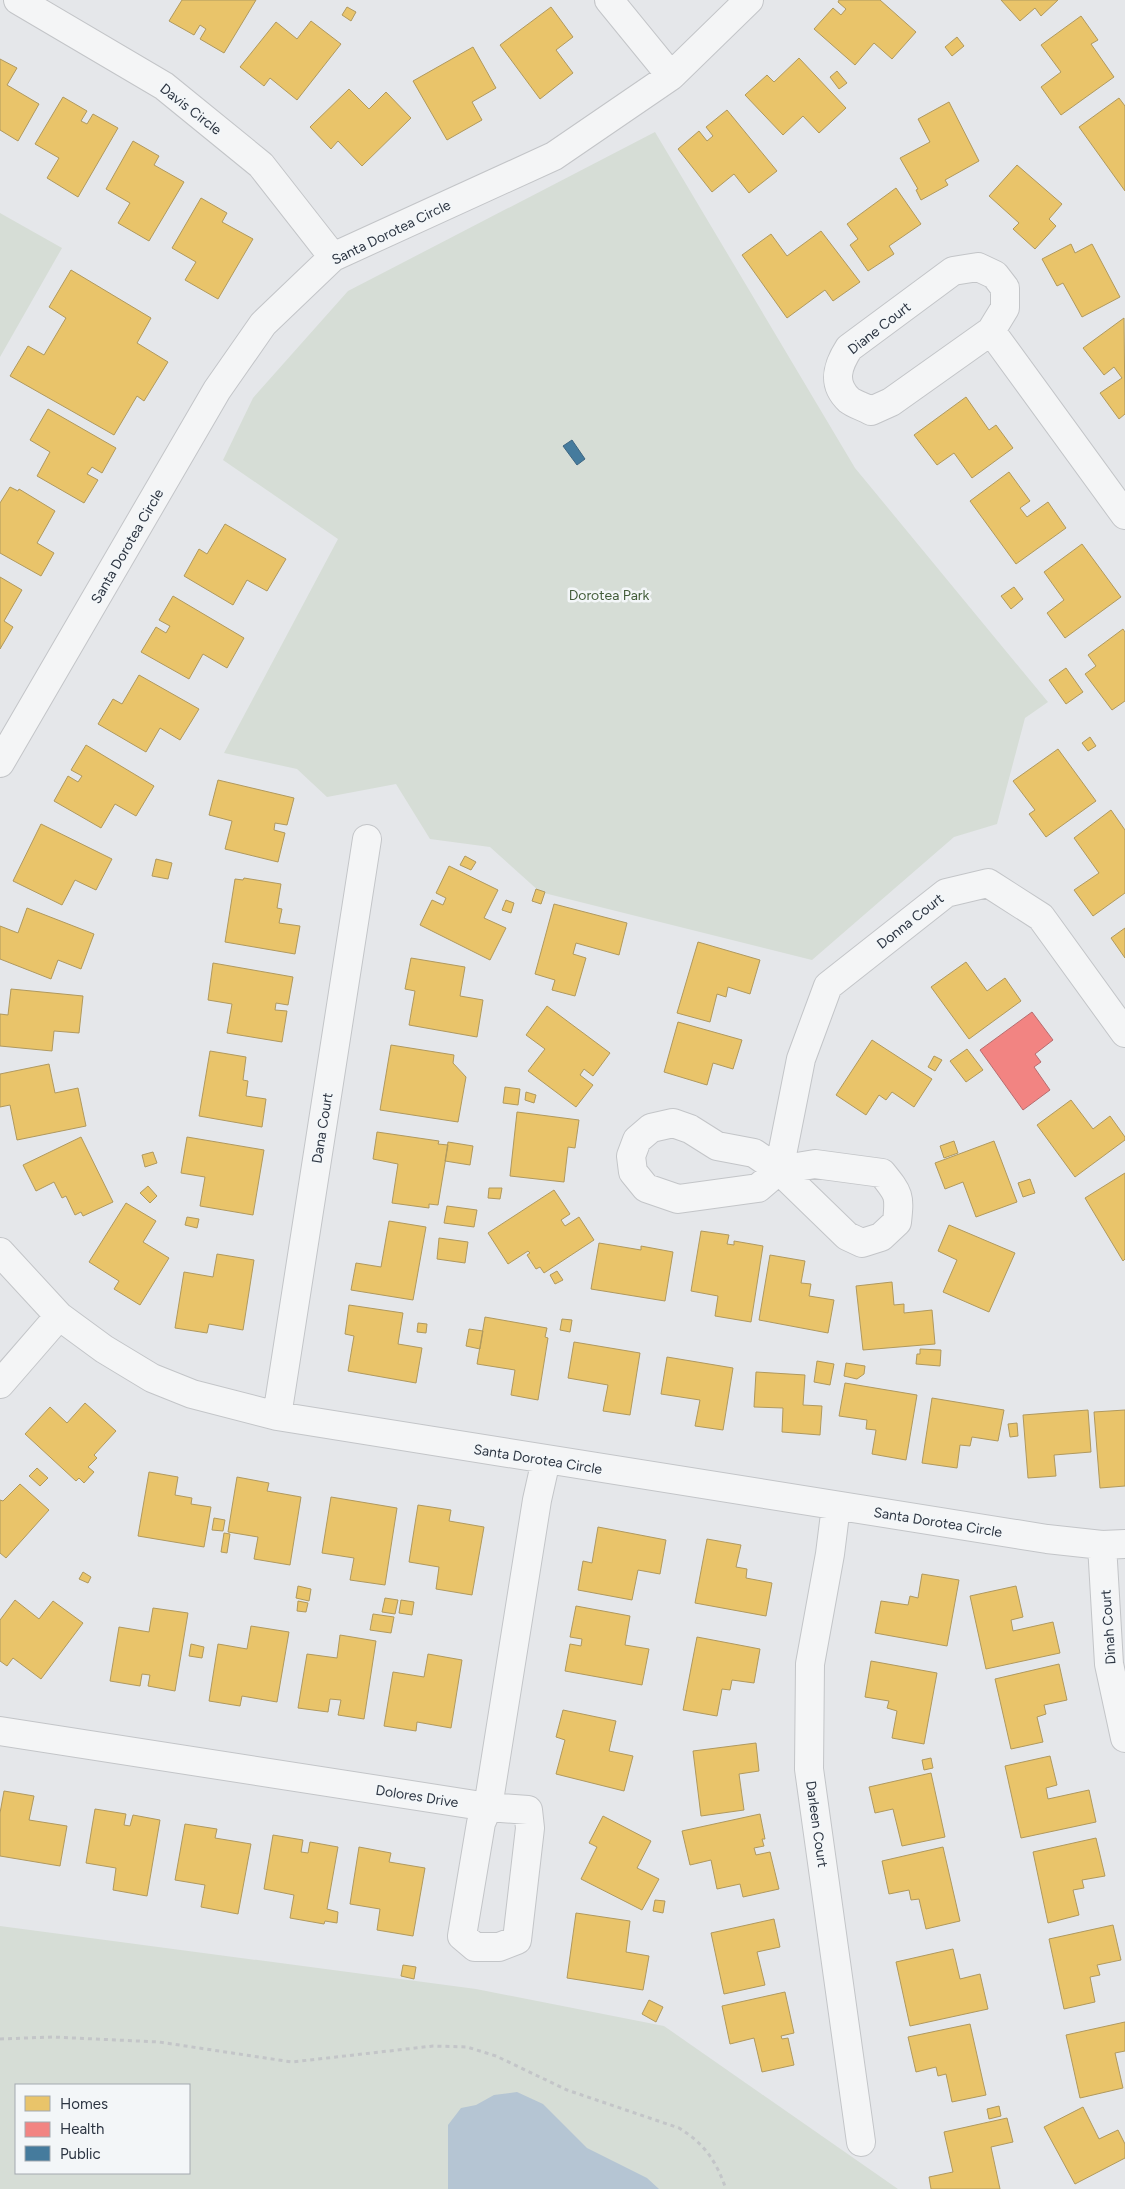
<svg xmlns="http://www.w3.org/2000/svg" width="1125" height="2189" font-family="Figtree,sans-serif">
  <style>
    .green { fill: #d6ddd6; fill-rule: evenodd }
    .water { fill: #b5c5d3 }
    .homes { fill: #e9c46a; stroke: #b0995e }
    .health { fill: #f28482; stroke: #b76c6f }
    .public { fill: #457b9d; stroke: #3e6682 }
    .lines { fill: none; stroke-linecap: round; stroke-linejoin: round }
    .minor-casing { stroke: #c3c5c8; stroke-width: 30 }
    .path { stroke: #c3c5c8; stroke-width: 3; stroke-dasharray: 4 4; stroke-linecap: butt }
    .minor { stroke: #f4f5f6; stroke-width: 28 }
    .labels { text-anchor: middle; stroke-width: 5; stroke-linejoin: round; paint-order: stroke }
    .street-label { font-size: 14px; fill: #2c3542; stroke: #f3f6f8 }
    .park-label { font-size: 14px; fill: #435d3a; stroke: #f3f6f8 }
  </style>
  <rect width="100%" height="100%" fill="#e5e7ea"/>
  <!-- green -->
  <path class="green" d="M655,132L855,468L1048,702L1025,718L997,824L954,837L812,960L540,892L490,847L430,839L396,784L327,797L297,769L224,753L338,539L223,460L253,398L348,291Z
    M0,213L62,248L0,357Z
    M0,1926L476,1989L664,2026L898,2189H0ZM16,2085H189V2173H16Z"/>
  <!-- water -->
  <path class="water" d="M517,2092L543,2104L587,2148L647,2178L659,2189H448V2125L461,2108L476,2105L494,2095Z"/>
  <!-- homes -->
  <path class="homes" d="M182,0H256L224,53L200,39L206,29L200,25L194,35L169,21Z
    M839,0H880L916,32L892,59L874,43L855,65L814,29L833,8L841,15L846,9L838,2Z
    M1001,0H1058L1041,16L1035,8L1020,21Z
    M347,7L356,12L351,21L342,15Z
    M551,7L573,37L556,50L573,73L540,99L500,45Z
    M1081,16L1098,40L1091,44L1114,77L1061,115L1041,87L1061,72L1041,45Z
    M311,21L341,44L297,100L270,78L264,86L240,67L276,22L297,39Z
    M957,37L964,46L952,56L945,47Z
    M473,47L496,88L472,102L482,120L447,140L413,81Z
    M799,58L846,108L819,133L803,116L783,135L745,95L767,75L774,82Z
    M0,59L17,68L7,85L39,104L18,141L0,130Z
    M837,71L847,83L839,89L830,77Z
    M349,89L369,109L386,92L411,118L362,166L338,141L331,149L310,127Z
    M63,97L87,111L81,121L87,124L93,114L118,128L78,197L47,178L59,158L35,144Z
    M1119,98L1125,106V191L1079,127Z
    M949,102L979,161L945,180L948,185L921,200L916,190L918,189L900,158L930,142L918,119Z
    M727,110L777,171L749,193L734,174L712,192L678,149L699,131L707,141L713,136L706,127Z
    M133,141L159,156L154,165L184,182L149,241L118,223L130,203L106,189Z
    M1017,165L1062,204L1049,219L1056,226L1035,249L1013,229L1019,223L989,196Z
    M896,188L921,224L889,246L894,254L868,271L850,245L858,239L847,224Z
    M201,198L227,213L222,222L253,239L218,299L185,280L196,262L172,248Z
    M821,231L860,282L833,301L825,290L787,318L742,255L771,234L787,256Z
    M1071,244L1075,253L1092,244L1120,297L1082,317L1063,283L1057,286L1042,259Z
    M71,270L151,318L137,343L168,362L144,401L137,396L114,435L10,376L28,346L44,355L66,318L49,307Z
    M1124,318L1125,414L1119,419L1100,393L1122,378L1114,367L1104,375L1083,348Z
    M966,397L989,430L996,425L1013,448L972,478L954,453L937,465L914,435Z
    M48,409L116,448L102,473L92,467L87,474L98,480L84,503L37,476L50,452L30,440Z
    M1009,472L1030,501L1020,508L1027,517L1048,502L1066,528L1016,564L970,501Z
    M10,487L18,491L19,489L55,511L37,543L54,553L41,576L0,553V503Z
    M225,524L286,559L267,591L247,580L233,605L184,576L199,549L207,554Z
    M1082,544L1121,597L1065,638L1047,613L1064,600L1044,572Z
    M0,577L22,590L4,621L13,627L0,649Z
    M1014,587L1023,599L1011,609L1001,596Z
    M173,596L244,638L227,668L203,654L189,679L141,652L156,627L166,633L170,626L159,620Z
    M1123,629L1125,632V701L1112,710L1085,674L1096,666L1088,655Z
    M1066,668L1083,692L1066,704L1049,680Z
    M139,675L199,709L180,740L160,728L146,752L98,724L113,699L122,704Z
    M1090,737L1096,746L1088,751L1082,743Z
    M86,745L154,786L136,816L115,804L101,828L54,801L68,776L78,782L82,776L71,770Z
    M1058,749L1096,801L1046,837L1029,814L1035,810L1013,781Z
    M218,780L294,798L287,825L275,823L274,830L285,833L278,862L225,849L232,821L209,815Z
    M1111,810L1125,830V893L1093,916L1074,890L1099,873L1074,838Z
    M41,824L112,859L96,890L75,880L62,905L13,881Z
    M465,856L476,862L471,870L460,865Z
    M156,859L172,863L168,879L152,876Z
    M449,866L498,890L484,918L506,928L490,960L420,925L432,900L443,905L446,898L436,893Z
    M244,878L281,884L277,908L282,909L279,923L300,926L295,954L225,942L235,879L243,880Z
    M536,889L545,892L541,904L532,901Z
    M506,900L514,903L511,913L502,910Z
    M554,904L627,923L619,955L576,943L573,954L586,958L575,996L552,990L555,980L535,974Z
    M27,908L94,934L81,969L58,960L51,979L0,959V926L18,933Z
    M1125,928V958L1111,938Z
    M698,942L760,960L750,994L728,987L726,997L717,994L710,1022L677,1013Z
    M411,958L465,967L460,996L483,1000L477,1037L409,1025L415,991L405,989Z
    M966,962L987,991L1005,978L1021,1001L969,1039L931,987Z
    M213,963L293,977L288,1005L276,1003L275,1010L287,1011L282,1042L227,1033L232,1004L208,1000Z
    M11,989L83,996L79,1033L54,1031L52,1051L0,1046V1014L8,1015Z
    M547,1006L610,1053L593,1076L584,1069L580,1075L593,1085L576,1107L528,1071L545,1049L526,1035Z
    M678,1022L742,1040L733,1069L713,1063L707,1085L664,1072Z
    M872,1040L932,1079L914,1107L892,1092L886,1100L879,1095L866,1115L836,1095Z
    M391,1045L454,1055L453,1063L466,1077L458,1122L380,1110Z
    M967,1049L983,1070L966,1082L950,1061Z
    M210,1051L246,1057L243,1080L248,1081L246,1096L266,1099L262,1127L199,1116Z
    M934,1056L942,1060L935,1071L928,1067Z
    M49,1064L55,1093L78,1088L86,1126L17,1140L10,1105L0,1107V1074Z
    M505,1087L520,1089L518,1105L503,1103Z
    M526,1092L536,1095L534,1103L525,1100Z
    M1071,1100L1093,1129L1110,1116L1125,1137V1140L1075,1177L1037,1125Z
    M517,1112L579,1120L575,1148L568,1147L564,1182L510,1176Z
    M377,1132L439,1141L438,1144L448,1145L438,1205L429,1204V1208L392,1203L398,1164L373,1159Z
    M81,1137L113,1202L83,1216L81,1212L75,1215L66,1196L62,1198L54,1182L36,1191L23,1165Z
    M187,1137L264,1150L253,1215L200,1206L205,1177L181,1173Z
    M954,1141L958,1153L944,1158L940,1146Z
    M994,1141L1017,1202L976,1217L963,1182L945,1189L935,1163Z
    M448,1142L473,1146L470,1165L445,1161Z
    M153,1152L157,1163L145,1167L142,1155Z
    M1125,1173V1259L1123,1261L1085,1198Z
    M1030,1179L1035,1193L1023,1197L1018,1183Z
    M148,1186L157,1196L150,1203L140,1193Z
    M489,1188H502L500,1199L488,1198Z
    M554,1190L570,1214L561,1220L565,1226L579,1217L594,1240L544,1273L540,1267L536,1269L527,1255L530,1253L528,1251L508,1264L488,1233Z
    M126,1203L156,1221L143,1242L169,1258L140,1305L114,1289L119,1281L89,1262Z
    M447,1206L477,1210L474,1227L444,1223Z
    M187,1217L199,1219L197,1228L185,1225Z
    M389,1221L426,1227L413,1300L351,1290L356,1263L381,1267Z
    M949,1225L1015,1253L989,1312L943,1292L957,1260L938,1251Z
    M701,1231L729,1235L727,1244L734,1245V1241L763,1246L751,1322L715,1316L718,1296L691,1291Z
    M439,1238L468,1242L465,1263L437,1259Z
    M599,1243L641,1250V1246L673,1252L665,1301L591,1289Z
    M217,1254L254,1260L243,1330L209,1324L207,1333L175,1328L184,1272L213,1277Z
    M770,1255L805,1261L801,1283L811,1284L809,1296L834,1300L828,1333L759,1320Z
    M557,1271L563,1280L555,1284L550,1275Z
    M892,1282L894,1305L904,1304V1313L932,1310L935,1344L863,1350L856,1286Z
    M349,1305L403,1313L398,1344L422,1348L416,1383L348,1371L354,1336L345,1334Z
    M485,1317L547,1328L545,1337L548,1338L538,1400L511,1395L515,1370L477,1364Z
    M562,1319L572,1320L570,1332L560,1330Z
    M418,1323L427,1324L426,1333L417,1332Z
    M469,1329L483,1331L480,1349L466,1346Z
    M574,1342L640,1353L630,1415L603,1411L608,1385L568,1378Z
    M920,1349L941,1350L940,1366L916,1364L917,1354H920Z
    M667,1357L733,1368L723,1430L695,1426L700,1400L661,1394Z
    M817,1361L834,1364L830,1385L814,1382Z
    M846,1363L865,1366L864,1374L857,1379L844,1376Z
    M756,1372L805,1375L803,1405L822,1406L820,1435L782,1432L783,1408L754,1407Z
    M845,1383L917,1395L906,1460L872,1454L876,1430L866,1429L867,1420L839,1416Z
    M932,1398L1004,1410L998,1441L972,1437L970,1446L960,1445L957,1468L922,1463Z
    M85,1403L116,1431L94,1455L97,1458L88,1467L94,1472L84,1483L79,1478L76,1481L25,1434L50,1407L67,1423Z
    M1088,1410L1091,1452L1054,1455L1056,1476L1028,1478L1023,1415Z
    M1125,1410V1486L1100,1488L1094,1412Z
    M1017,1423L1018,1436L1010,1437L1008,1424Z
    M37,1468L48,1478L40,1486L29,1476Z
    M149,1472L178,1477L175,1495L192,1498L191,1504L211,1507L204,1547L138,1536Z
    M237,1477L269,1483L267,1491L301,1497L290,1565L254,1559L258,1537L228,1532Z
    M20,1484L49,1510L6,1558L0,1553V1500L3,1501Z
    M331,1497L397,1508L385,1585L350,1580L354,1558L322,1553Z
    M418,1505L451,1510L449,1521L484,1527L472,1595L436,1589L439,1567L409,1562Z
    M214,1518L225,1520L223,1531L212,1530Z
    M598,1527L666,1540L660,1574L638,1570L632,1600L578,1590L583,1561L592,1563Z
    M224,1533L230,1534L227,1553L221,1552Z
    M707,1539L741,1545L736,1567L747,1569L746,1578L772,1583L766,1616L695,1603Z
    M83,1572L91,1577L88,1583L79,1579Z
    M922,1574L959,1580L947,1646L875,1633L881,1601L908,1605L910,1596L918,1598Z
    M298,1586L311,1589L309,1601L296,1598Z
    M1016,1586L1023,1617L1011,1620L1013,1631L1053,1622L1060,1653L986,1669L970,1596Z
    M385,1598L398,1600L395,1614L382,1612Z
    M15,1600L39,1619L53,1601L83,1623L41,1679L13,1658L7,1666L0,1661V1620Z
    M401,1600L414,1602L412,1615L399,1613Z
    M298,1601L308,1603L306,1612L297,1611Z
    M576,1606L630,1616L625,1645L649,1649L642,1685L565,1671L570,1644L581,1646L582,1639L570,1637Z
    M153,1608L188,1613L175,1691L148,1686L150,1675L142,1674L140,1686L110,1681L119,1627L149,1632Z
    M373,1614L394,1617L391,1633L370,1630Z
    M251,1626L289,1632L277,1702L242,1696L240,1706L209,1701L218,1644L247,1649Z
    M340,1635L376,1641L364,1719L338,1715L341,1700L330,1699L328,1712L298,1708L307,1654L337,1658Z
    M697,1637L760,1649L754,1683L732,1680L730,1690L722,1689L717,1716L683,1710Z
    M191,1644L204,1647L202,1658L189,1656Z
    M428,1654L462,1660L451,1728L417,1722L416,1731L384,1726L393,1672L424,1677Z
    M871,1661L937,1673L924,1744L892,1738L897,1711L887,1708L889,1701L865,1697Z
    M1059,1664L1067,1700L1044,1705L1046,1714L1037,1717L1043,1742L1011,1749L995,1679Z
    M563,1710L616,1721L609,1751L633,1756L624,1791L556,1774L565,1740L556,1737Z
    M756,1743L759,1771L739,1774L744,1810L701,1816L693,1751Z
    M1050,1756L1057,1785L1046,1788L1048,1799L1089,1790L1096,1822L1021,1838L1005,1766Z
    M931,1758L933,1768L924,1770L922,1760Z
    M931,1773L945,1837L902,1846L893,1809L875,1813L869,1787Z
    M4,1791L34,1796L29,1820L67,1826L60,1866L0,1856V1813Z
    M95,1809L126,1814L124,1825L130,1826L133,1815L160,1820L147,1896L113,1890L116,1868L86,1863Z
    M760,1814L765,1839H762L764,1846L754,1848L756,1855L770,1852L779,1889L743,1897L740,1884L717,1889L711,1860L690,1865L682,1831Z
    M603,1816L651,1841L637,1868L659,1879L642,1910L581,1879L597,1847L589,1843Z
    M185,1824L217,1829L215,1838L251,1844L238,1914L201,1907L205,1885L175,1880Z
    M273,1835L303,1840L301,1852L308,1853L310,1842L338,1847L327,1909L338,1912L337,1923L325,1921L324,1924L290,1918L294,1895L264,1889Z
    M1096,1838L1105,1876L1082,1880L1084,1888L1073,1890L1079,1915L1048,1923L1033,1852Z
    M359,1847L391,1853L389,1862L425,1868L413,1936L377,1930L380,1909L350,1904Z
    M943,1847L960,1921L926,1929L919,1899L911,1900L909,1890L889,1894L882,1861Z
    M655,1900L665,1901L663,1913L653,1911Z
    M576,1913L630,1921L626,1952L649,1956L643,1990L567,1978Z
    M774,1919L780,1947L757,1952L765,1985L724,1994L711,1933Z
    M1113,1925L1121,1960L1097,1965L1100,1975L1090,1977L1095,2002L1064,2009L1049,1939Z
    M953,1949L960,1979L980,1974L988,2009L910,2026L896,1962Z
    M403,1965L416,1967L414,1979L401,1976Z
    M785,1992L794,2033L781,2036L782,2039L788,2038L794,2065L762,2072L754,2038L730,2044L722,2006Z
    M649,2000L663,2007L656,2022L642,2014Z
    M1125,2022V2051L1115,2053L1123,2088L1080,2098L1066,2035Z
    M970,2024L986,2095L952,2102L946,2074L938,2076L936,2067L916,2072L908,2037Z
    M999,2106L1001,2116L989,2119L987,2109Z
    M1083,2107L1099,2139L1118,2130L1125,2144V2158L1075,2184L1044,2127Z
    M1007,2118L1013,2142L991,2147L1000,2189H931L929,2177L953,2172L944,2132Z"/>
  <!-- health -->
  <path class="health" d="M1032,1012L1053,1040L1035,1054L1041,1062L1034,1067L1050,1090L1023,1110L980,1050Z"/>
  <!-- public -->
  <path class="public" d="M572,440L585,459L577,465L563,446Z"/>
  <g class="lines">
    <!-- minor casing -->
    <g class="minor-casing">
      <path id="minor" d="M18,0L164,86L261,165L333,257
        M609,0L671,76
        M978,267L995,275L1005,288V308L991,331L891,402L871,411C864,407 854,404 849,400C831,383 838,365 849,348L953,271Z
        M991,331L1125,515
        M0,763L217,390L263,324L333,257L554,156L671,76L749,0
        M779,1170L758,1188L678,1199L646,1188L633,1172L631,1156L637,1140L651,1128L673,1123L690,1129L717,1146L754,1153L779,1170L847,1236L862,1243L881,1237L897,1222C900,1195 899,1194 882,1173L815,1164L779,1170
        M779,1170L801,1059L828,986L946,893L988,883L1041,917L1125,1033
        M0,1252L59,1316L104,1349L152,1378L192,1394L277,1416L1047,1539L1102,1545L1125,1544
        M0,1384L59,1316
        M277,1416L367,839
        M836,1506L830,1554L810,1664L809,1769L861,2142
        M1102,1545L1109,1664L1125,1738
        M0,1731L488,1807L537,1500L546,1460
        M488,1807L528,1810L530,1828L517,1940L499,1947H475L462,1936L481,1823Z"/>
    </g>
    <!-- path -->
    <path class="path" d="M0,2039L52,2037L159,2042L292,2062L433,2046L467,2047L496,2056L567,2090L679,2128C705,2144 716,2161 726,2189"/>
    <!-- minor -->
    <use href="#minor" class="minor"/>
  </g>
  <g class="labels">
    <!-- street labels -->
    <g class="street-label">
      <text transform="translate(191 109) rotate(38)" y="5">Davis Circle</text>
      <text transform="translate(391 232) rotate(-26)" y="5">Santa Dorotea Circle</text>
      <text transform="translate(879 328) rotate(-38)" y="5">Diane Court</text>
      <text transform="translate(127 546) rotate(-60)" y="5">Santa Dorotea Circle</text>
      <text transform="translate(910 921) rotate(-38)" y="5">Donna Court</text>
      <text transform="translate(322 1128) rotate(-81)" y="5">Dana Court</text>
      <text transform="translate(538 1459) rotate(9)" y="5">Santa Dorotea Circle</text>
      <text transform="translate(938 1522) rotate(9)" y="5">Santa Dorotea Circle</text>
      <text transform="translate(1108 1627) rotate(-94)" y="5">Dinah Court</text>
      <text transform="translate(417 1796) rotate(9)" y="5">Dolores Drive</text>
      <text transform="translate(817 1824) rotate(82)" y="5">Darleen Court</text>
    </g>
    <!-- park labels -->
    <g class="park-label">
      <text x="609" y="600">Dorotea Park</text>
    </g>
  </g>
  <!-- legend -->
  <rect x="15" y="2084" width="175" height="90" fill="#f3f6f8" stroke="#a3a9af"/>
  <rect x="25" y="2096" width="25" height="15" fill="#e9c46a" stroke="#a3a9af"/>
  <text x="60" y="2109" font-size="15" fill="#2c3542">Homes</text>
  <rect x="25" y="2122" width="25" height="15" fill="#f28482" stroke="#a3a9af"/>
  <text x="60" y="2134" font-size="15" fill="#2c3542">Health</text>
  <rect x="25" y="2146" width="25" height="15" fill="#457b9d" stroke="#a3a9af"/>
  <text x="60" y="2159" font-size="15" fill="#2c3542">Public</text>
</svg>
